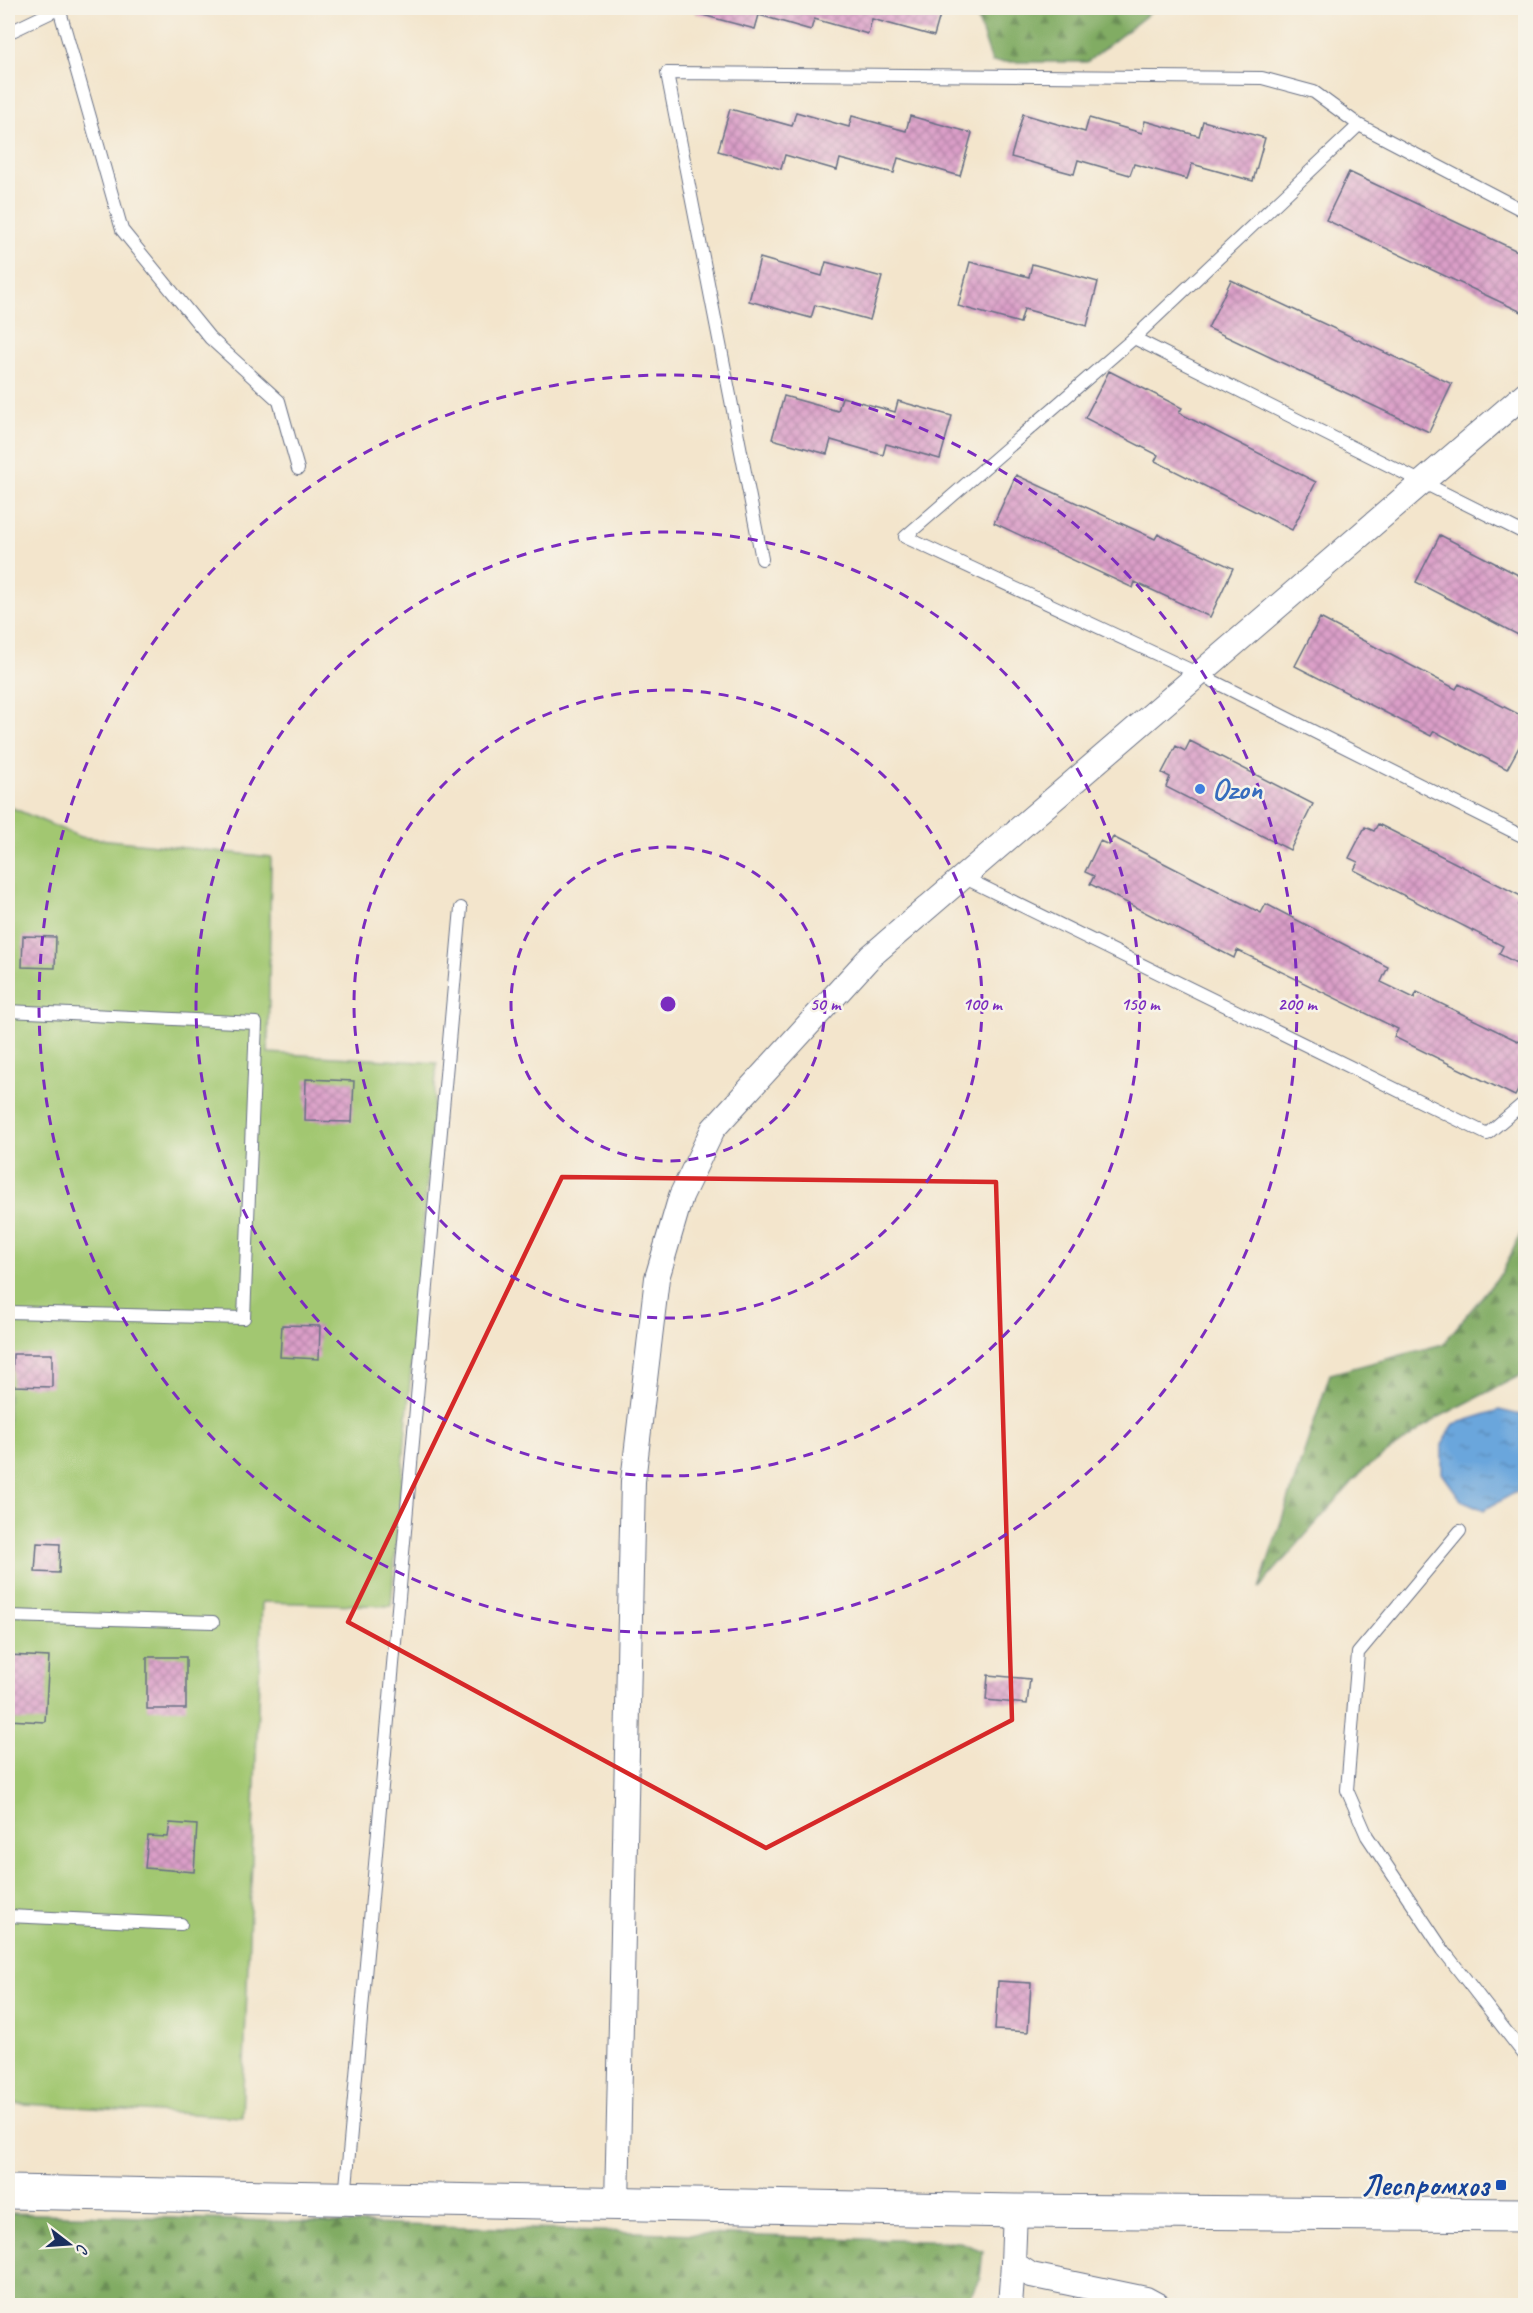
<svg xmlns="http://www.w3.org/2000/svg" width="1533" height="2313" font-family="Caveat,sans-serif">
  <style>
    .green { fill: #a2c771; stroke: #5e7b68; stroke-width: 1.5 }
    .forest { fill: url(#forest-firs); stroke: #4e6e60; stroke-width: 1.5 }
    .water { fill: url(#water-ripples); stroke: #436a9d; stroke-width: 1.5 }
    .building { fill: url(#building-cross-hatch) }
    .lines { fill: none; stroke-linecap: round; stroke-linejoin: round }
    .service-casing { stroke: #676f84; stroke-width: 14 }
    .minor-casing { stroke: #676f84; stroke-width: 26 }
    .primary-casing { stroke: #676f84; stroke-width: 35 }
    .service { stroke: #fff; stroke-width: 12 }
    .minor { stroke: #fff; stroke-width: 24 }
    .primary { stroke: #fff; stroke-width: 33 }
    .marked { fill: none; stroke: #d62828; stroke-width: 4.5; stroke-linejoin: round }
    .ring { fill: none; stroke: #7b2cbf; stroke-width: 3; stroke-dasharray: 10 8 }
    .shop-dot { fill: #3f7fe0; stroke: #f7f3e8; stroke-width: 2 }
    .transit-dot { fill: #1a4fb4; stroke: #f7f3e8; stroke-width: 2 }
    .labels { text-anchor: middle; stroke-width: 5; stroke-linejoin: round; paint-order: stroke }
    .shop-label { font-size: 30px; font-weight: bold; fill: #366cbe; stroke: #f7f3e8; text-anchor: start }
    .transit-label { font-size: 30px; font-weight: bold; fill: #164399; stroke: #f7f3e8; text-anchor: end }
    .centre { fill: #7b2cbf; stroke: #f7f3e8; stroke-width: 3 }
    .ring-label { font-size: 18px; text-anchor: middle; font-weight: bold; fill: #7b2cbf; stroke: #f7f3e8; stroke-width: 5; stroke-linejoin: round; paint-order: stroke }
  </style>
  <defs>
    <pattern id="forest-firs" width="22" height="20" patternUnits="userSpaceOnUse" patternTransform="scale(1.5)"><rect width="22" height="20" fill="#81ac63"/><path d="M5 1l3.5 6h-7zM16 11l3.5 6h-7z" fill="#698c55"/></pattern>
    <pattern id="water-ripples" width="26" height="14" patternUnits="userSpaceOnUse" patternTransform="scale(1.5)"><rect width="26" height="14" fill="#6ba6dc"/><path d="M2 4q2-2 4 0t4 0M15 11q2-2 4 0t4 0" fill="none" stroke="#5788b6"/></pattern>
    <pattern id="building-cross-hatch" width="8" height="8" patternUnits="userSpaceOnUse" patternTransform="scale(1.5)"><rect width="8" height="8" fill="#db9fc8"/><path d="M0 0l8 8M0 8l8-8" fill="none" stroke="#b182a6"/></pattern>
  </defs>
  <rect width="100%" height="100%" fill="#f7f3e8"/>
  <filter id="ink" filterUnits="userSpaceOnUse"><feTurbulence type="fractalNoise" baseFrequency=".0167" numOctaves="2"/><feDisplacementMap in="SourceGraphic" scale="12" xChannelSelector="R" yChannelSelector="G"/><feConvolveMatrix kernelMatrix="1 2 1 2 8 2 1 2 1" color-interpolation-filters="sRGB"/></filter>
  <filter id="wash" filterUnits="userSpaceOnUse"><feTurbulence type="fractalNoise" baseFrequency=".008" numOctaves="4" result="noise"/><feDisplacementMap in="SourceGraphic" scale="24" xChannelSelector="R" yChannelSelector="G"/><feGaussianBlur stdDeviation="1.35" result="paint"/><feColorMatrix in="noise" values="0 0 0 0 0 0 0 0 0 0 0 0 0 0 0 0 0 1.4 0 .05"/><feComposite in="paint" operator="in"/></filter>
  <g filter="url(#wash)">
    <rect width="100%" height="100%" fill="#f3e5cc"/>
    <!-- green -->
    <path class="green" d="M8,806L80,837L271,857L268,1053L437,1063L391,1606L262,1602L242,2117L8,2103Z"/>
    <!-- forest -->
    <path class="forest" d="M974,8H1156L1087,62H992Z
      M1525,1224V1373L1437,1418L1363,1470L1259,1588L1330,1374L1443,1344L1503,1271Z
      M8,2213L960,2242L983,2251L980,2278L968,2300L701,2306H8Z"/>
    <!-- water -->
    <path class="water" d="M1499,1410L1525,1416V1480L1518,1491L1484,1510L1461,1500L1442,1473V1445L1454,1424Z"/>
    <g id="blocks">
      <!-- building -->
      <path class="building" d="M695,8H942L934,36L872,19L868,34L814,19L811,30L759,15L755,29L695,13Z
        M730,109L792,126L796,112L849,127L852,116L906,131L910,116L972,133L960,176L898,158L894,173L840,159L837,170L785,155L781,169L718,151Z
        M1023,114L1085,132L1089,118L1142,133L1145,121L1199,136L1203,121L1265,138L1253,181L1192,164L1187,179L1134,164L1130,175L1078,160L1074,174L1011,157Z
        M1349,172L1526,255V314L1326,220Z
        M760,258L822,276L826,262L882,277L870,320L815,305L811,318L749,301Z
        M970,262L1029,277L1032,264L1098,282L1087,326L1024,309L1020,323L958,306Z
        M1231,280L1452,384L1429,432L1208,328Z
        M1109,371L1182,408L1179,413L1316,482L1292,530L1155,461L1158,455L1085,418Z
        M784,396L838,411L842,397L895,412L898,401L952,416L940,459L886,444L883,455L831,440L827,454L772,439Z
        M1016,475L1155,539L1158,534L1233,568L1210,617L1135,582L1133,588L994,523Z
        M1440,535L1526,579V639L1416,582Z
        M1320,618L1456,689L1459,684L1526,718V734L1507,769L1434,731L1431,736L1295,666Z
        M1190,741L1313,804L1290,850L1166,787L1170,777L1162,773L1176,746L1185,751Z
        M1378,824L1523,897L1519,905L1526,908V968L1499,954L1503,946L1354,870L1358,862L1349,858L1365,827L1374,831Z
        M1113,837L1261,913L1266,904L1388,967L1381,982L1414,998L1417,992L1526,1045V1075L1515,1096L1394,1037L1398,1029L1237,950L1234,958L1090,884L1094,876L1085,872L1100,841L1109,845Z
        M23,936L56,937L55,968L22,967Z
        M306,1079L354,1081L352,1122L305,1121Z
        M282,1325L320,1326L319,1359L280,1357Z
        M13,1354H52V1387L12,1386Z
        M37,1543L60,1544L59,1573L35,1572Z
        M8,1655L49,1657L45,1722L8,1720Z
        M147,1657H186V1709H147Z
        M988,1675L1030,1679L1027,1704L986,1700Z
        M170,1823L197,1825L194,1872L145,1868L148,1836L168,1837Z
        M998,1981L1031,1983L1028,2032L995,2030Z"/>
    </g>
  </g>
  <g filter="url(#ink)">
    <use href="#blocks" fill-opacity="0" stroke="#676f84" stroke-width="1.5"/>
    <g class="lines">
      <!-- service casing -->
      <g class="service-casing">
        <path id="service" d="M59,8L122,230L210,338L279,401L298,469
          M8,33L60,8
          M1526,212L1359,125L1134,338L905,537L1199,674L1526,838
          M1134,338L1526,534
          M762,559L667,73L1262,78L1314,92L1359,125
          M963,877L1487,1134L1526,1101
          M8,1011L256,1023L244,1318L8,1312
          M1460,1531L1358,1653L1347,1790L1367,1836L1443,1950L1526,2057
          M8,1616L213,1622
          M8,1916L181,1924
          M345,2198L461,908"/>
      </g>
      <!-- minor casing -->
      <g class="minor-casing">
        <path id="minor" d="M617,2204L633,1481L657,1278L681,1196L713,1129L871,956L1526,393
          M1015,2211L1013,2263L1031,2275L1146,2299L1159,2306
          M1010,2306L1013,2263"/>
      </g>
      <!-- primary casing -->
      <g class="primary-casing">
        <path id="primary" d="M8,2192L1015,2211L1526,2215"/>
      </g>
      <!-- service -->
      <use href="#service" class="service"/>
      <!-- minor -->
      <use href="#minor" class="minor"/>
      <!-- primary -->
      <use href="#primary" class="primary"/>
    </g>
  </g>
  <!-- marked area -->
  <path class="marked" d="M562,1177L996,1182L1012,1720L766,1848L348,1622Z"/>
  <!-- distance rings -->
  <g class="ring">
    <circle cx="668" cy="1004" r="157"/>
    <circle cx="668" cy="1004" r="314"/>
    <circle cx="668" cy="1004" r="472"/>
    <circle cx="668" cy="1004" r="629"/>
  </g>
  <!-- markers -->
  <circle class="shop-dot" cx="1200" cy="789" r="6"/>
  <rect class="transit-dot" x="1495" y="2179" width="12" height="12" rx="3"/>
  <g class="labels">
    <!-- shop labels -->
    <g class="shop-label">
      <text x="1212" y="799">Ozon</text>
    </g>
    <!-- transit labels -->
    <g class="transit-label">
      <text x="1489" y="2195">Леспромхоз</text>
    </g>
  </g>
  <circle cx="668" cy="1004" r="9" class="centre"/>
  <g class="ring-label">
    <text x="825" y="1010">50 m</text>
    <text x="982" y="1010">100 m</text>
    <text x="1140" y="1010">150 m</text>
    <text x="1297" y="1010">200 m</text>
  </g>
  <!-- margin -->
  <rect width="1533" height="2313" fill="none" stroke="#f7f3e8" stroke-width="30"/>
  <!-- north arrow -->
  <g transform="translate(69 2244) rotate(107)" stroke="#f7f3e8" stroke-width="4.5" paint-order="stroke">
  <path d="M0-4.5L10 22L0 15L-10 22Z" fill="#1b2f5e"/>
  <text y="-9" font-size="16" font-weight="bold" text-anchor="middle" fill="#1b2f5e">С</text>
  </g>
</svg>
